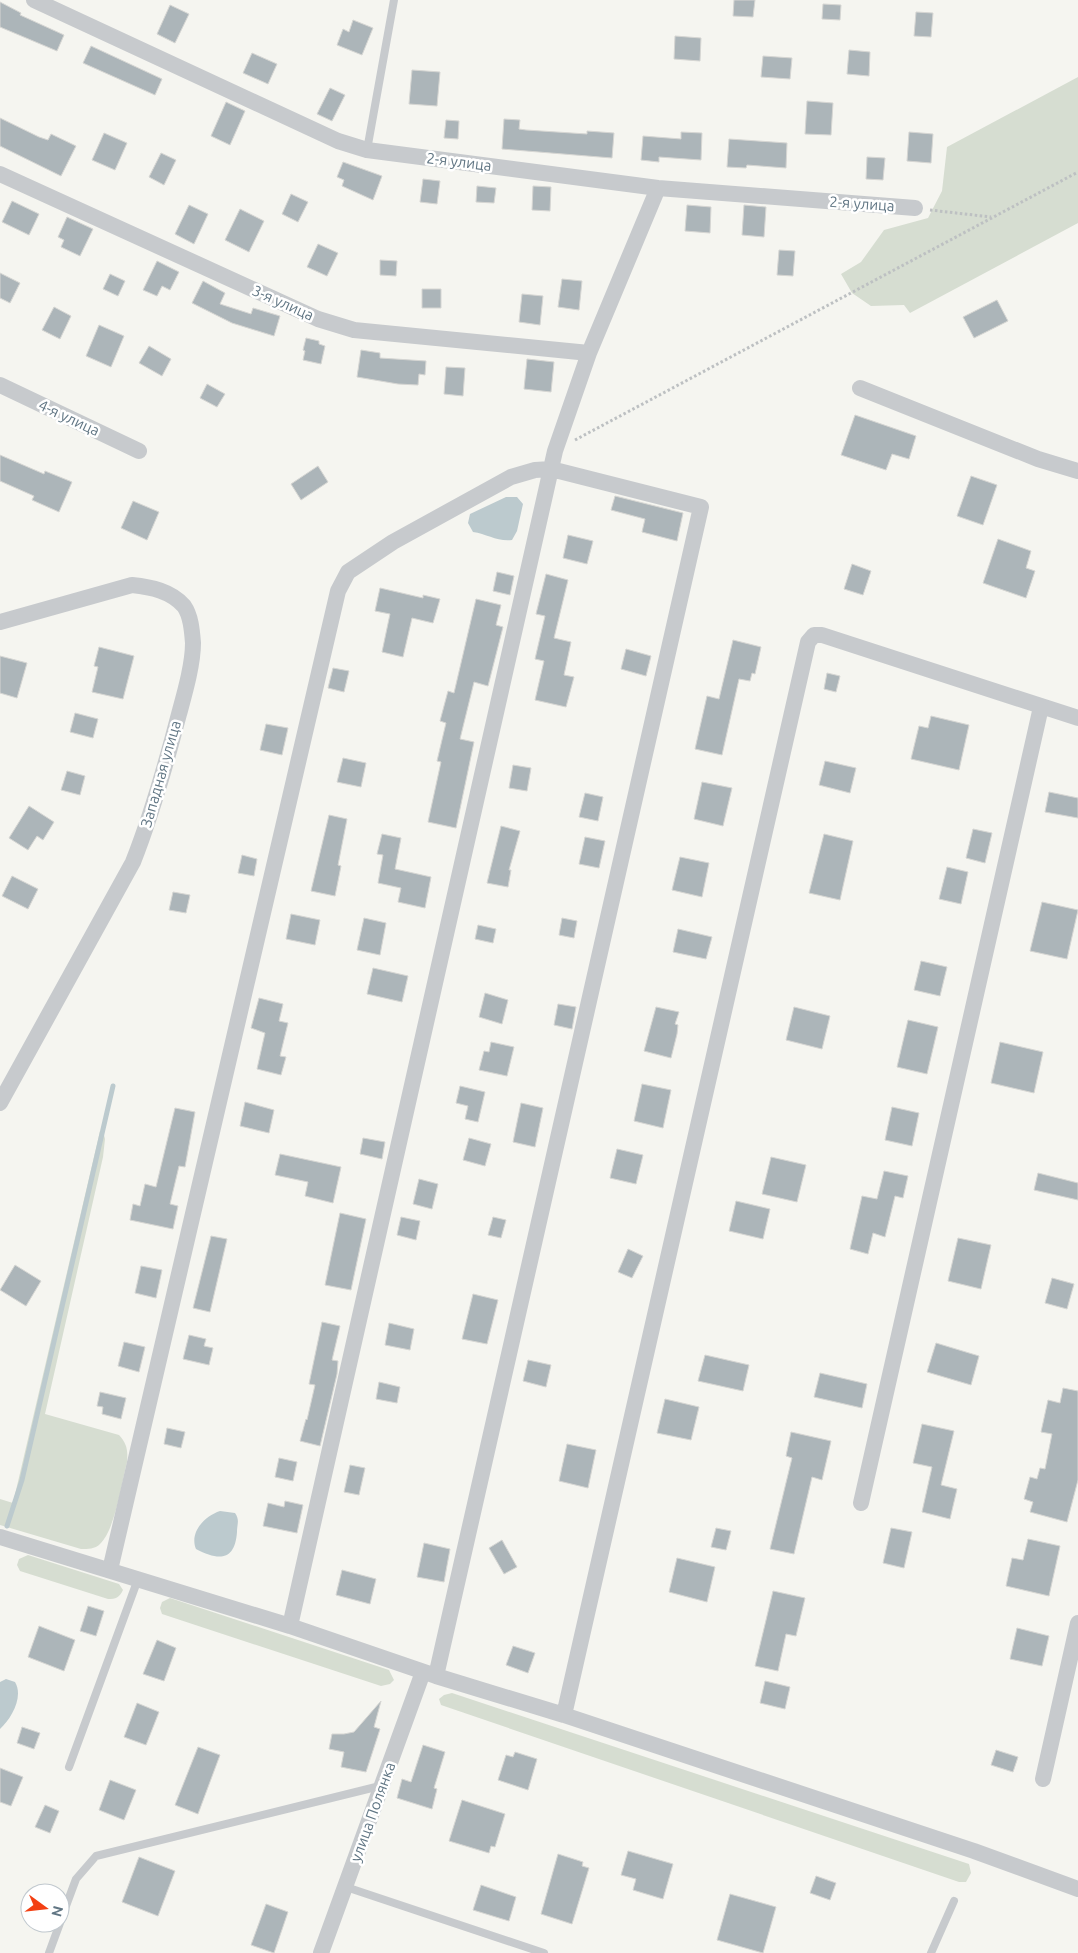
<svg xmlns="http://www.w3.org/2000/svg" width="1078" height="1953" font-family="Ubuntu,sans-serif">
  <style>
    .green { fill: #d6ddd1 }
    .water { fill: #bccace }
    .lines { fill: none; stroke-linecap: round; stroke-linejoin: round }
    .stream { stroke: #bccace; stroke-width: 5 }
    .building { fill: #acb5b9; stroke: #d6d6d3 }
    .path { stroke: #bdc0c2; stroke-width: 3; stroke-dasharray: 2.5 2.5; stroke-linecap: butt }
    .lane { stroke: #c7cacd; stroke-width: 8 }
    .street { stroke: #c7cacd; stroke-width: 16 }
    .labels { text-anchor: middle; stroke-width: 5; stroke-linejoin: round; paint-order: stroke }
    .street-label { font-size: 15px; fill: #617684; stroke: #fff }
  </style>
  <rect width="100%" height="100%" fill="#f5f5f0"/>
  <!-- green -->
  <path class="green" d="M1078,77V223L910,313L904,305L871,306L852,293L841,274L861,262L884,230L928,218L942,191L947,147Z
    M100,1131H103L105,1139L103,1157L45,1414L119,1435C127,1444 128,1450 127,1462C122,1482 115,1530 100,1544C95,1549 88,1549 81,1549L0,1525V1499L13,1503Z
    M28,1555L119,1584L123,1590C119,1598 116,1599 108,1599L20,1571L17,1565L19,1559Z
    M170,1598L389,1670L394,1680L390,1684L381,1686L162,1614L160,1608L162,1602Z
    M452,1693L969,1864L971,1873L966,1882H959L441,1705L439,1699L444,1695Z"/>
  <!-- water -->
  <path class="water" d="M506,497H517L523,504L517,531L512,540C498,542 487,534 473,532L468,523L470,514Z
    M220,1511L235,1513C240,1520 237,1524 237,1532C235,1561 219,1561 196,1549C189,1532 205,1516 220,1511Z
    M6,1679L15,1682C24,1697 11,1719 0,1729V1682Z"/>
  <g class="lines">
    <!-- stream -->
    <path class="stream" d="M7,1526L22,1480L113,1086"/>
  </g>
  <!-- building -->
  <path class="building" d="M734,0H755L753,17L733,16Z
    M0,2L21,13L20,15L64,35L57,51L0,27Z
    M823,4L841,5L840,20L822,19Z
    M170,5L189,14L175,43L157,34Z
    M916,12L933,13L931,37L914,36Z
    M353,20L373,28L362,55L337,45L343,29L349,32Z
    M675,36L701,38L700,61L674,59Z
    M91,46L162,79L155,95L83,63Z
    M849,50L870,52L869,76L847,74Z
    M252,53L277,64L268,84L243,73Z
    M763,56L792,58L790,79L761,77Z
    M412,70L440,72L437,106L409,104Z
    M330,88L345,95L332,121L317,114Z
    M807,101L833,103L831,135L805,134Z
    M226,102L245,111L230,145L211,136Z
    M0,118L39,137L48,140L51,134L76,146L61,176L0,146Z
    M504,119L520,120L519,129L526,130L587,134V131L614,133L612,158L502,149Z
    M446,120L459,121L458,139L444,138Z
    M681,132L702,133L701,160L659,157V162L641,160L643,136L681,139Z
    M909,132L933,134L931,163L907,161Z
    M104,133L127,143L115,170L92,160Z
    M729,139L787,143L786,168L747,165L746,168L727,167Z
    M161,153L176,160L164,185L149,177Z
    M867,157L885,158L883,180L866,179Z
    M343,162L382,176L373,200L342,186L344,180L337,177Z
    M423,179L440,181L437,204L420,202Z
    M477,186L496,188L494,203L476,202Z
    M533,186L551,187L550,211L532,210Z
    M291,194L308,202L298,222L282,214Z
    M12,201L39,214L29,235L2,222Z
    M189,205L208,214L194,244L175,234Z
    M687,205L711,207L710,233L685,231Z
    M744,205L766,207L764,237L742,235Z
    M240,209L264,221L249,252L225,240Z
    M67,217L93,229L80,256L61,247L64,240L58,237Z
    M318,244L338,253L327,276L307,267Z
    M779,250L795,251L793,276L777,275Z
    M380,260L397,261L396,276L380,275Z
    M157,261L179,272L170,290L162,286L157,296L143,290Z
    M0,273L20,283L10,303L0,298Z
    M110,274L125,281L118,296L103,289Z
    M562,279L582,281L579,310L558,307Z
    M203,281L225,293L220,304L251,314L253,308L280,316L274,336L232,323L192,303Z
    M422,289H441V308H422Z
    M522,294L543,296L540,325L519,322Z
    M997,300L1008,321L974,338L963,317Z
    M54,307L71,316L60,339L42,330Z
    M99,325L124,336L111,367L86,356Z
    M306,338L319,341V344L325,346L321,364L303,360L305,351L303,350Z
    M149,346L171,359L162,376L139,363Z
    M361,350L380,353V358L426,361L425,375L419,374L418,385L398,384L357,377Z
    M527,359L554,362L551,392L524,389Z
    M446,367L465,368L463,396L444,394Z
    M207,384L225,394L217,407L200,398Z
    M855,415L916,436L909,459L892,454L886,470L841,455Z
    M0,455L44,474L45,471L72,482L59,512L32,500L34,496L0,481Z
    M318,466L328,482L301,500L291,484Z
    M971,476L997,485L983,525L957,516Z
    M615,496L683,513L677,541L642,532L645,519L611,510Z
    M133,501L159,512L147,540L121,528Z
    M568,535L593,541L587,564L563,558Z
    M998,539L1031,551L1026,568L1035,571L1026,598L983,583Z
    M852,564L871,571L863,595L844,589Z
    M497,572L514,576L510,595L493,591Z
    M546,574L568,580L554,638L571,642L564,675L574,677L566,707L535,700L544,661L535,659L545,616L536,614Z
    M380,588L423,598V595L440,599L433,623L412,618L403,657L382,652L390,614L375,611Z
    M476,599L501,605L496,625L503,627L488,686L474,682L460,739L474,742L456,828L428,822L441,762L437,761L446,723L440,721L448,691L454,693Z
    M733,640L761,647L755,674L752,673L750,681L739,679L722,755L695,749L707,696L719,699Z
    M99,647L134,656L123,699L92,692L98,667L94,666Z
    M626,649L651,656L646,676L621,669Z
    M0,656L27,663L17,698L0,693Z
    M333,668L349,671L344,692L328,688Z
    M827,673L840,676L836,692L824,689Z
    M75,713L98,719L93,738L70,732Z
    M931,716L969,725L959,770L911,759L919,726L928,728Z
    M266,724L288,728L282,755L260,750Z
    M343,758L366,763L361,787L337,782Z
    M825,761L856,768L850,793L819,785Z
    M513,765L531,768L527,791L509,788Z
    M67,771L85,776L80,795L61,790Z
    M702,782L732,788L723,826L694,819Z
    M1049,792L1078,798V818L1045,812Z
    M585,793L603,797L598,821L579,817Z
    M29,806L54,822L43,840L37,836L28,850L9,838Z
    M329,815L347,819L338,865L341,866L335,896L311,891Z
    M501,826L520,831L509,870H511L508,887L487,883Z
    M973,829L992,833L985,863L966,858Z
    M382,834L401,838L395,869L431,877L425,908L398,902L401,888L378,883L383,855L377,854Z
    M824,834L853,841L840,900L809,893Z
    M585,837L605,841L599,868L579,864Z
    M242,855L257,859L254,876L238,873Z
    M680,857L709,863L702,897L672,890Z
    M947,867L968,872L961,904L939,899Z
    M12,876L38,889L28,909L2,896Z
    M173,892L190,895L186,913L169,910Z
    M1042,902L1078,910L1067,959L1030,951Z
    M291,914L320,920L315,945L286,939Z
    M364,918L386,923L380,955L357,950Z
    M562,918L577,921L574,938L559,935Z
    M478,925L496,929L493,943L475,939Z
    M678,929L712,937L706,959L673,952Z
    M921,961L947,967L940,996L914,990Z
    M373,968L408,976L402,1002L367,994Z
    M485,993L508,1000L502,1024L479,1017Z
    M259,998L283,1004L279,1021L288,1023L280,1056L286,1057L281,1075L257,1069L265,1033L251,1028Z
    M558,1004L576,1007L572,1029L554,1025Z
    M656,1007L679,1012L675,1024L678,1025L677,1034L671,1058L644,1051Z
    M794,1007L830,1016L822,1049L786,1040Z
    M908,1020L938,1027L927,1074L897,1067Z
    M491,1042L514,1047L507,1076L479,1070L484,1051L489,1052Z
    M1000,1042L1043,1052L1034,1093L991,1083Z
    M642,1084L671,1090L663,1128L634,1121Z
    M460,1086L485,1092L478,1122L465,1119L468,1106L456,1103Z
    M245,1102L274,1110L269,1133L240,1126Z
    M521,1103L543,1108L535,1147L513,1142Z
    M892,1107L919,1113L912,1146L885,1140Z
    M175,1108L195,1112L185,1167L179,1166L170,1204L178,1206L173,1229L130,1220L133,1204L140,1206L145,1184L156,1187Z
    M363,1138L385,1142L382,1159L360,1154Z
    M469,1138L491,1144L485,1166L463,1160Z
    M617,1149L643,1155L636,1184L610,1178Z
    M280,1154L341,1167L333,1203L305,1196L308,1182L275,1175Z
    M771,1157L806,1165L797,1202L762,1194Z
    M884,1171L908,1176L903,1198L895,1196L885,1237L873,1233L868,1254L850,1249L862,1196L877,1199Z
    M1038,1173L1078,1183V1200L1034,1190Z
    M419,1179L438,1184L432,1209L413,1204Z
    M736,1201L770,1209L763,1239L729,1231Z
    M340,1213L366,1219L351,1290L325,1285Z
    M401,1217L420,1221L416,1240L397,1235Z
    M493,1217L506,1220L501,1238L488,1235Z
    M211,1236L227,1239L210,1312L193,1308Z
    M958,1238L991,1245L981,1289L948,1281Z
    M628,1249L643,1256L632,1278L618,1272Z
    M15,1265L41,1281L26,1306L0,1290Z
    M141,1266L162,1270L156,1298L135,1293Z
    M1052,1278L1074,1284L1067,1309L1045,1303Z
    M473,1294L498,1300L487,1344L462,1339Z
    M322,1322L340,1326L332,1360L338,1361L337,1374L320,1446L300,1441L306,1419L307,1420L315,1385L309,1384Z
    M389,1323L414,1329L410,1350L385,1345Z
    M189,1335L206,1339L204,1346L213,1348L209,1365L183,1359Z
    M124,1342L145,1347L139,1372L118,1366Z
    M936,1343L979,1356L971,1385L927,1372Z
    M705,1355L749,1365L743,1391L698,1381Z
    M528,1360L551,1365L546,1387L523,1381Z
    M820,1373L867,1384L862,1408L814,1397Z
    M379,1382L400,1387L397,1403L376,1399Z
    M1063,1388L1078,1391V1480L1067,1522L1030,1512L1033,1502L1024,1499L1030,1477L1037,1479L1040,1468L1045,1469L1052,1434L1041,1432L1048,1400L1060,1403Z
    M100,1392L126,1398L121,1419L102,1414L103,1407L97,1406Z
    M665,1399L699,1407L691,1440L657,1433Z
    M922,1424L954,1431L941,1485L957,1489L950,1519L922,1512L932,1467L913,1463Z
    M167,1428L185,1432L181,1448L164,1444Z
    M791,1432L831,1441L822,1480L812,1477L794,1554L770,1549L792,1458L786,1456Z
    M567,1444L596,1450L588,1488L559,1481Z
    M279,1458L297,1462L293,1481L275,1477Z
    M350,1465L365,1468L359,1495L344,1492Z
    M285,1501L303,1505L297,1533L263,1526L268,1503L284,1507Z
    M716,1528L731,1531L726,1550L711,1547Z
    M891,1528L912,1532L904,1568L883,1563Z
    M1028,1539L1060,1546L1049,1596L1006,1586L1012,1558L1023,1560Z
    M502,1540L517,1567L504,1574L489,1548Z
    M424,1543L450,1549L444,1582L417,1577Z
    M677,1558L715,1567L707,1602L669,1592Z
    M342,1570L376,1579L370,1604L336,1595Z
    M773,1591L805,1598L796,1636L786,1634L778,1671L755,1666Z
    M88,1606L104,1611L96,1636L80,1631Z
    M39,1626L75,1640L64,1671L28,1657Z
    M1017,1628L1049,1636L1042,1666L1010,1659Z
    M157,1640L176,1648L164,1681L143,1674Z
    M513,1646L535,1653L528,1673L506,1665Z
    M765,1681L790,1687L785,1709L760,1703Z
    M381,1701L374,1727L380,1729L366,1772L341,1767L344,1752L329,1749L332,1734H344L354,1732Z
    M137,1703L159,1712L146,1745L124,1737Z
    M22,1727L40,1733L34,1749L17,1743Z
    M423,1745L445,1752L434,1788L437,1789L432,1809L397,1798L402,1779L411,1782Z
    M198,1747L220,1755L198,1814L175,1805Z
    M996,1750L1018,1757L1013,1772L991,1765Z
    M515,1752L537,1759L528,1790L498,1780L506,1755L513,1757Z
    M0,1768L23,1777L11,1806L0,1802Z
    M110,1780L136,1790L124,1820L99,1810Z
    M462,1800L505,1814L495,1847L491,1846L489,1853L449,1841Z
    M45,1805L59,1811L50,1833L35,1827Z
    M628,1851L673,1864L663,1899L633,1890L636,1879L621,1875Z
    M558,1854L583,1862L582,1866L589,1868L572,1924L541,1914Z
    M139,1857L175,1871L158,1916L122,1902Z
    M816,1876L836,1883L830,1900L810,1893Z
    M481,1885L516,1897L509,1921L473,1910Z
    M730,1894L776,1907L763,1953L717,1940Z
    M266,1904L288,1912L274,1953L251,1945Z"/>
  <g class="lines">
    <!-- path -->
    <path class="path" d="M930,210L991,217
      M575,440L1078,172"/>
    <!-- lane -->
    <path class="lane" d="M367,150L394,0
      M69,1767L138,1579
      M346,1887L544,1953
      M60,1922L76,1879L96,1856L380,1786
      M49,1953L60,1923
      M931,1953L954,1901"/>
    <!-- street -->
    <path class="street" d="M34,0L338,141L367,150L658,188L915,208
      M0,174L318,319L354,330L589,353
      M0,385L139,451
      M860,388L1038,459L1078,471
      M0,622L132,585C151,587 171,591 184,606C191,616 192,631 193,643C193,664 185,692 179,714C166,764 152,814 133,862L0,1103
      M861,1503L1041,707
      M0,1537L290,1626L436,1676L564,1715L974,1851L1078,1889
      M110,1570L338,591L348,572L393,542L511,477L535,470L551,469L701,507L436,1676
      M290,1626L555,451L589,353L658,188
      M564,1715L808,642L814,635H822L1078,718
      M1043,1779L1078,1623
      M321,1953L423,1672"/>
  </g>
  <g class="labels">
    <!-- street labels -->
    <g class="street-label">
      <text transform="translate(459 162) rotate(7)" y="5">2-я улица</text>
      <text transform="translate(862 204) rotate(4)" y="5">2-я улица</text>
      <text transform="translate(283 303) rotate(24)" y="5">3-я улица</text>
      <text transform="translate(69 418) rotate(25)" y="5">4-я улица</text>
      <text transform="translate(161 774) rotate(-74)" y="5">Западная улица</text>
      <text transform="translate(373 1812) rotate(-70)" y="5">улица Полянка</text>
    </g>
  </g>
  <!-- north arrow -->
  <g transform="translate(45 1908) rotate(105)"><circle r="24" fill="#ffffff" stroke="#c0c8ce"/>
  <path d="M0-4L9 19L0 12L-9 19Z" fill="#f34013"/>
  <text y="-8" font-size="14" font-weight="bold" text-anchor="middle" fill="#617684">N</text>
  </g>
</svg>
